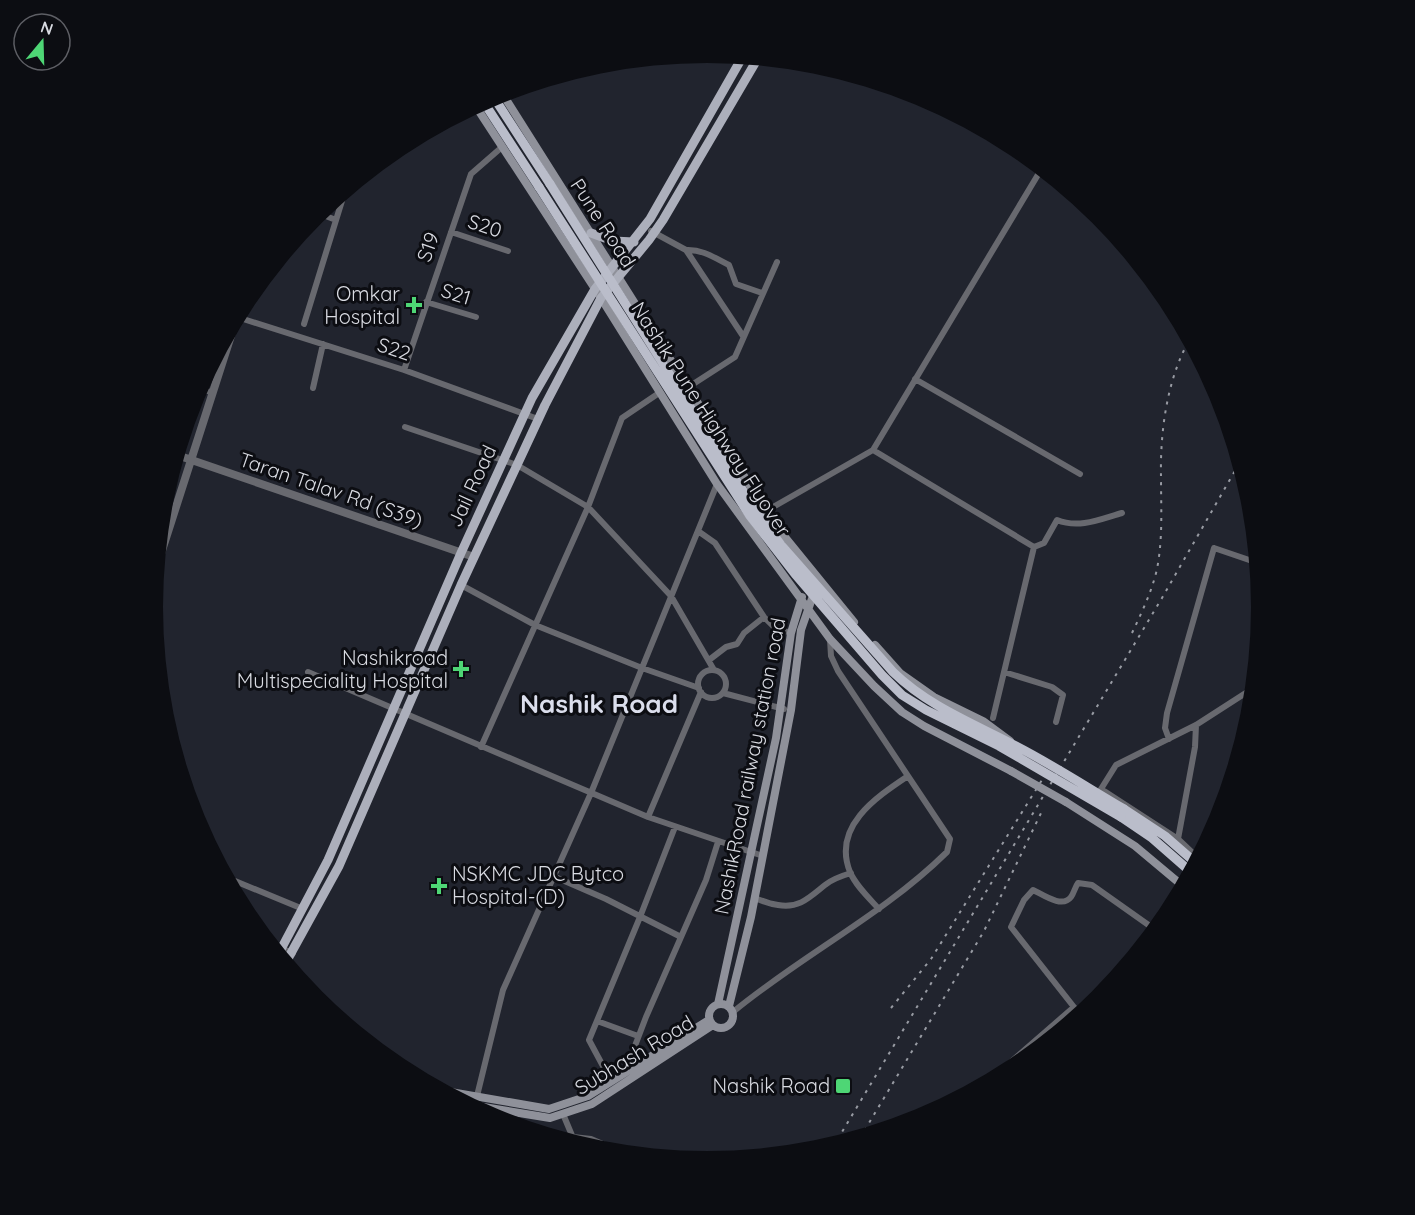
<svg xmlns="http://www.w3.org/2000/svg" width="1415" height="1215" font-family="Quicksand,sans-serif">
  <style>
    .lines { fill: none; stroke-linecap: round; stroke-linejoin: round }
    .minor { stroke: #68696f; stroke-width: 6 }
    .tertiary { stroke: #68696f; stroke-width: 8 }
    .secondary { stroke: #8f919a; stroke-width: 8 }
    .primary { stroke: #acafbb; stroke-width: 9 }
    .trunk { stroke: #babdca; stroke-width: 9 }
    .rail { stroke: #989ba3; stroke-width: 2; stroke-dasharray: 3 6; stroke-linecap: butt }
    .secondary-bridge { stroke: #8f919a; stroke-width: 8 }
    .trunk-bridge { stroke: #babdca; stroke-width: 9 }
    .poi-dot { fill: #4ed675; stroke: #0c0d12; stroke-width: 2 }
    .labels { text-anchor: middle; stroke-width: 6; stroke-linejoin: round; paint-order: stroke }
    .street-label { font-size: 20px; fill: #d9dbe2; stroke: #0c0d12 }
    .poi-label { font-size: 20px; fill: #d9dbe2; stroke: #0c0d12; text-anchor: end }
    .district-label { font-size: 26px; font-weight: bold; fill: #dbdeec; stroke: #0c0d12 }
  </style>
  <rect width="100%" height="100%" fill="#21242e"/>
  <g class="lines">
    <!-- minor -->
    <path class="minor" d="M318,213L336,220
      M651,231L686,250L743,336
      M451,232L508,251
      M686,250C702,249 715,258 729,265L736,284L762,293
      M426,302L476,317
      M237,317L404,370L538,419
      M304,324L345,191
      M210,367L220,370
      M404,370L471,174L502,147
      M915,379L1080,474
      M199,388L213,393
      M313,388L323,344
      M687,388L735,357L777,262
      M405,427L517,465L588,507L622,418L659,393
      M873,450L1042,168
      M766,511L873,450L1034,547L993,718
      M698,531L715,543L764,617L775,628L791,633
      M1034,547L1044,543L1057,520C1079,529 1101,519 1122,513
      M461,585L535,625L642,668L699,688
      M709,660L726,647L737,644L744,633L764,617
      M698 684a14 14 0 1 1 28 0a14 14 0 1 1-28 0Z
      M308,672L648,817L763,856
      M1004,672L1052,687L1063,695L1056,722
      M723,693L784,709
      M1169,739L1165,728L1167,713L1214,548L1258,563
      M481,747L588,507L671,596L714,670
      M1234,774L1237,761
      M648,817L701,692
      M1178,839L1195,747L1196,725
      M1199,859L1178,839L1101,789L1116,765L1196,725L1255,687
      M553,876L606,899L681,937
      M232,889L235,881L303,909
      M755,898C762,901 770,904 778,905C799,909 810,897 825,885C832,879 841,876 851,873
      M879,909C869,898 856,886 850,872C832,827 875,798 908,776
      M733,1012C802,955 883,915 947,852L950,839L838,671L831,656L830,639
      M1081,1016L1011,927L1024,900L1033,890C1042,894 1062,909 1071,897C1074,893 1075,887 1078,883L1092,885L1157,931
      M597,1021L638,1036
      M625,1072L646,1017L706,880L718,842
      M611,1081L589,1040L640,917L675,827
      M990,1083L989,1081L1074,1007
      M969,1094L989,1081
      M476,1100L503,990L591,793L717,484
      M563,1114L576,1145
      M573,1137L591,1139L626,1154"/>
    <!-- tertiary -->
    <path class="tertiary" d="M177,455L474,557
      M157,566L238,314
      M271,947L292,953"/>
    <!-- secondary -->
    <path class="secondary" d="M502,93L766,511L780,531L854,622
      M475,105L601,298L717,484L830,639L874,686L902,712L924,726L1011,771
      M875,645L900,673L934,697L983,721L1010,741
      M1066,802L1135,846L1184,887
      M709 1016a12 12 0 1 1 24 0a12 12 0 1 1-24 0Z
      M718,1004L776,738L791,633L802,597
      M729,1006L751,917L791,710L801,630L815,590
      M439,1090L549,1109L588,1096L709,1020
      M465,1104L550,1118L592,1104L713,1025"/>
    <!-- primary -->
    <path class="primary" d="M591,233L613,241L634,242
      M278,955L328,860L461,553L532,398L595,289L650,219L743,56
      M285,964L339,866L461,585L545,405L601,298L649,240L663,220L758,58"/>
    <!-- trunk -->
    <path class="trunk" d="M493,96L550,184
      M483,101L539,187
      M1124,809L1165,836L1197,864
      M1121,817L1152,838L1192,873"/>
    <!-- rail -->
    <path class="rail" d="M1132,633C1142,612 1152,591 1157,569C1163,538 1161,508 1161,477C1160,432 1167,378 1190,339
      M891,1008L931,959L1045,775
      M860,1138L984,931L1043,809
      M833,1147L1162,598L1240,462"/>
    <!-- secondary-bridge -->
    <path class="secondary-bridge" d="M1011,771L1066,802"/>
    <!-- trunk-bridge -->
    <path class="trunk-bridge" d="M550,184L752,505L781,545L893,672C928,706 972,723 1016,746C1053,765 1088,788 1124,809
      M539,187L750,516L795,574L882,675L902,695L926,710L999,746L1121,817"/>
  </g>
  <!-- markers -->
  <g class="poi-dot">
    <path d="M411 296h6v6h6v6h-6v6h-6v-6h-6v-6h6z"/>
    <path d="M458 660h6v6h6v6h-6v6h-6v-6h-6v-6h6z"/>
    <path d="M436 877h6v6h6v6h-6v6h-6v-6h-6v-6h6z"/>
    <rect x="835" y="1078" width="16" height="16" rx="3"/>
  </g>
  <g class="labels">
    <!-- street labels -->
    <g class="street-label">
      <text transform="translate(603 223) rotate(57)" y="7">Pune Road</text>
      <text transform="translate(485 226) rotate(18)" y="7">S20</text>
      <text transform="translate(428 247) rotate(-71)" y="7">S19</text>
      <text transform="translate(456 294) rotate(17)" y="7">S21</text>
      <text transform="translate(394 349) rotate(18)" y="7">S22</text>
      <text transform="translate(711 419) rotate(57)" y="7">Nashik Pune Highway Flyover</text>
      <text transform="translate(472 486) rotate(-65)" y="7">Jail Road</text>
      <text transform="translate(331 490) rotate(19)" y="7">Taran Talav Rd (S39)</text>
      <text transform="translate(750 766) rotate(-79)" y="7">NashikRoad railway station road</text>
      <text transform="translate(634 1055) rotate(-31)" y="7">Subhash Road</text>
    </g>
    <!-- poi labels -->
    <g class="poi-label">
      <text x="400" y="301">Omkar<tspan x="400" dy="23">Hospital</tspan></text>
      <text x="448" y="665">Nashikroad<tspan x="448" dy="23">Multispeciality Hospital</tspan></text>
      <text x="452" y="881" text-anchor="start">NSKMC JDC Bytco<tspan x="452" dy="23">Hospital-(D)</tspan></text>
      <text x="830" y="1093">Nashik Road</text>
    </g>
    <!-- district labels -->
    <g class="district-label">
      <text x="599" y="713">Nashik Road</text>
    </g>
  </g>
  <!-- crop -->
  <path d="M0 0H1415V1215H0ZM163 607a544 544 0 1 1 1088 0a544 544 0 1 1-1088 0Z" fill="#0c0d12" fill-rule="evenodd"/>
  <!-- north arrow -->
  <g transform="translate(42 42) rotate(19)"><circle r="28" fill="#0c0d12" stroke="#5e5f65" stroke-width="1.5"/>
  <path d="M0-4.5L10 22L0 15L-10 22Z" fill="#4ed675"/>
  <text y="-9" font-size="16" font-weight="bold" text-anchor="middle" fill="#d9dbe2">N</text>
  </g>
</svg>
